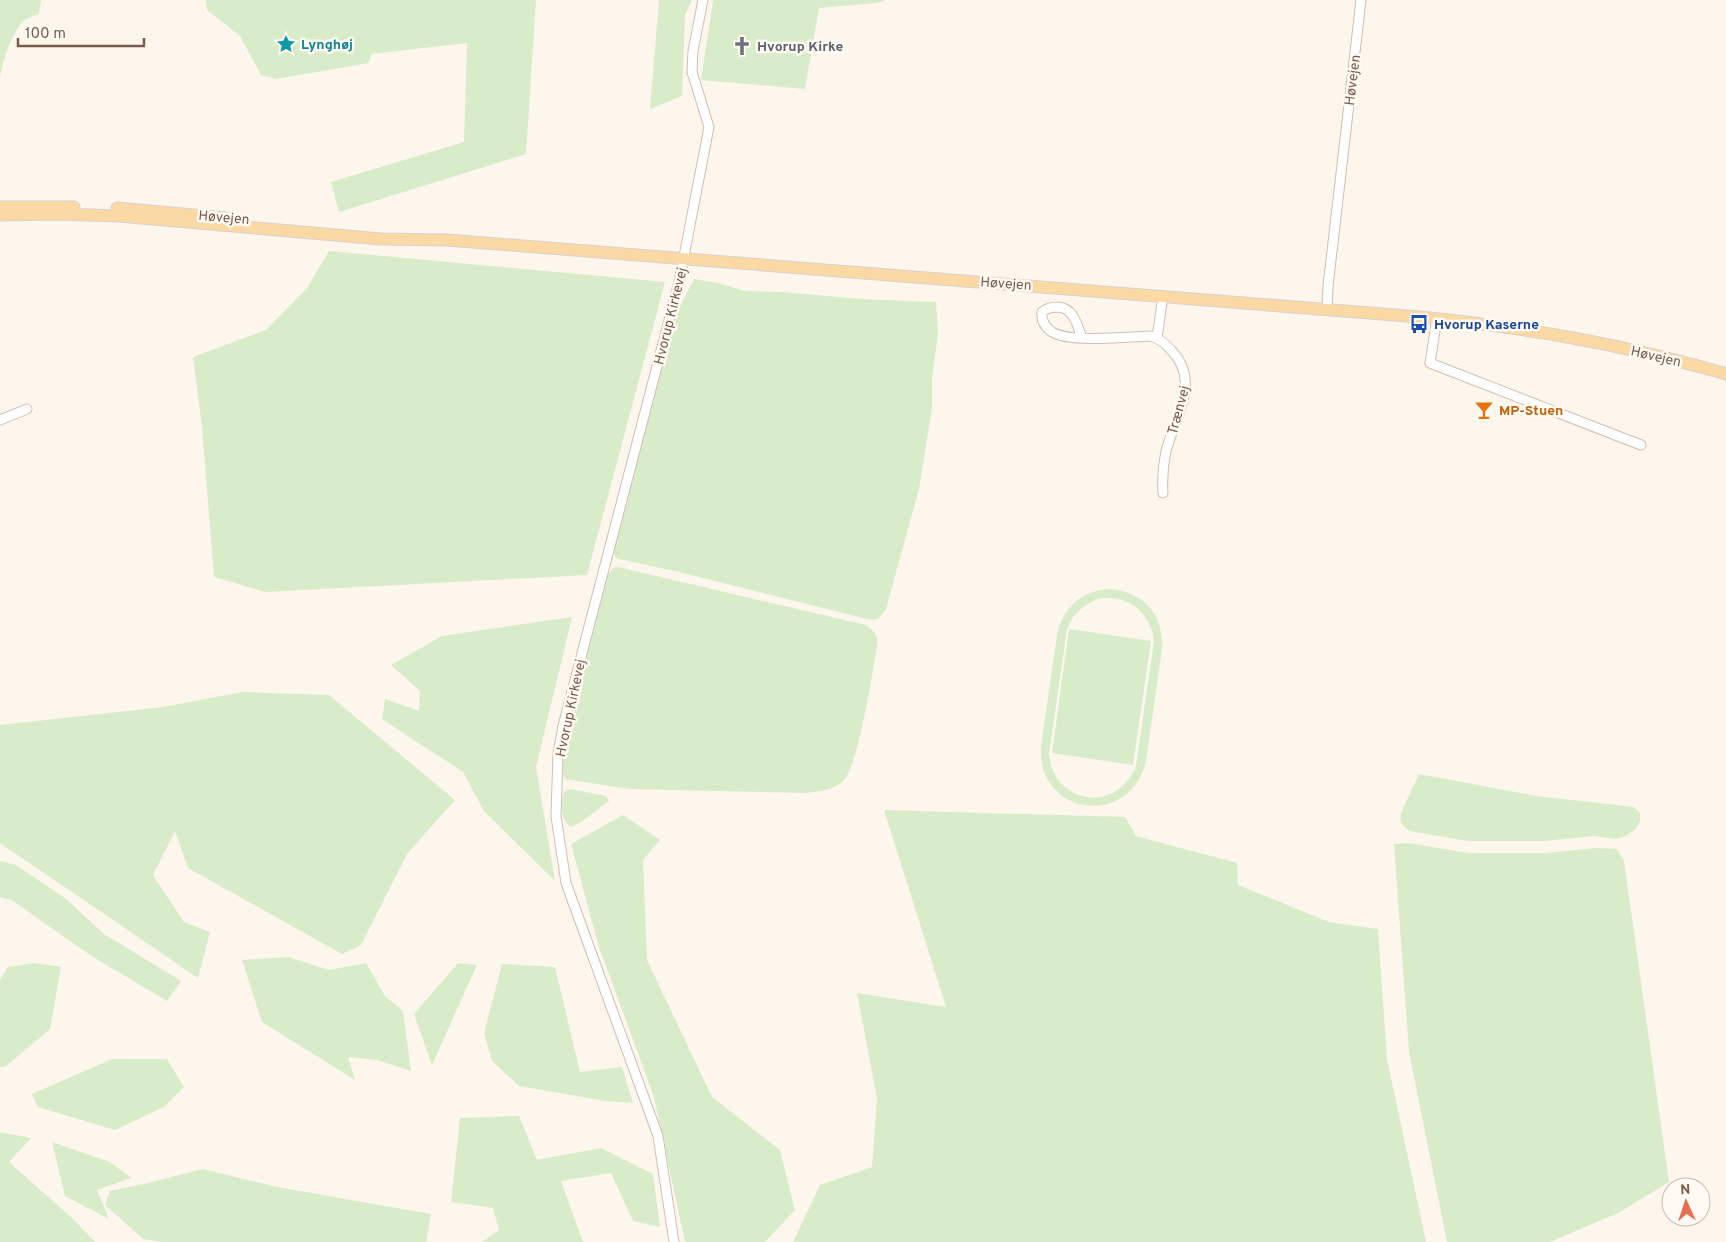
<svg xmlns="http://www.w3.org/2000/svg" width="1726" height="1242" font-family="Overpass,sans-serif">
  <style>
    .green { fill: #d8ecc9; fill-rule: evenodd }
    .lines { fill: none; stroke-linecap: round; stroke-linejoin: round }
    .minor-casing { stroke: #d1beb0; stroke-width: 11 }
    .major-casing { stroke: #dad1cd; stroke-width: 13 }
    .minor { stroke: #fff; stroke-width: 9 }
    .major { stroke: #fbd9a5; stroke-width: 11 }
    .labels { text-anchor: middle; stroke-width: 5; stroke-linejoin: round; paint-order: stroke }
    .culture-label { font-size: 14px; font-weight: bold; fill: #0d838f; stroke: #fffaf3; text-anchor: start }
    .worship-label { font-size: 14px; font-weight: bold; fill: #5b616d; stroke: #fffaf3; text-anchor: start }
    .street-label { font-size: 14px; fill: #7a5c4d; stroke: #fffaf3 }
    .transit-label { font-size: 14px; font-weight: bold; fill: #164399; stroke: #fffaf3; text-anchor: start }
    .food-label { font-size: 14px; font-weight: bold; fill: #c56008; stroke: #fffaf3; text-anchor: start }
  </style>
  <rect width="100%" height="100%" fill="#fdf6ec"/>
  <!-- green -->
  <path class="green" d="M0,0H41L39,14C33,16 24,19 21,24C11,35 2,63 0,78Z
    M206,0H536L526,154L339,212L331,182L464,142L467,43L371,54L369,63L276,79L261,75L240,36L207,10Z
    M659,0H692L685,15L682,96L650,109Z
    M713,0H886L877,3L819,8L805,89L701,80Z
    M329,251L665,282L587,575L265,592L214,577L202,427L193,357L266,330L307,288Z
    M694,279L718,283L745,291L783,292L860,299L936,302L938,334L932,378V408L919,489L886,609L878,619L871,620L679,572L619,559L616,558L613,550L677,312Z
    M618,567L866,625C875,631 878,635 877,646C873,670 858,766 844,780C833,791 820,791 806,793L629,789L565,779L562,771L567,737L607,576L613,568Z
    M1108,589C1143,591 1164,614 1162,649L1146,761C1130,829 1036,816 1041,746L1057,635C1063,608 1081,591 1108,589ZM1102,598C1129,596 1151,613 1154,641L1136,766C1117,814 1054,805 1049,754L1067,629C1073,613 1085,603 1102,598Z
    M572,617L536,767L555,881L484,811L463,772L382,719L385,699L419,711L420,691L391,665L442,636Z
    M1069,629L1151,641L1133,765L1052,753Z
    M242,692L329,695L455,800L407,854L361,945L342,954L188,868L175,831L153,875L184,922L210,932L198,978L0,843V725L163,707Z
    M1419,774L1536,796L1634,807L1640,813V821L1635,830L1625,836L1616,839L1594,836L1544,841H1468L1410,831C1402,826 1399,822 1401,813Z
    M570,789L606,796L609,801L581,822L571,827C560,820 560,803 564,792Z
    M884,810L1125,817L1136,836L1237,863L1238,885L1329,922L1378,929L1387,1059L1426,1242H793L820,1185L872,1167L877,1098L857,993L946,1007Z
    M623,815L660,840L643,860L647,960L712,1097L780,1150L795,1210L765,1242H685L654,1097L599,947L571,844Z
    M1409,843L1468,853H1546L1596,848L1617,849L1624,861L1669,1182L1620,1212L1550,1242H1447L1409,1052L1394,844Z
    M0,861L16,865L65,898L104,934L181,981L167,1001L93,957L13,901L0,897Z
    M288,957L329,970L366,963L385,996L403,1011L411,1071L377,1060L348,1057L355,1080L262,1022L242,960Z
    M34,963L61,967L50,1029L5,1067H0V980L8,967Z
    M458,963L477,965L432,1065L414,1014Z
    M502,964L555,967L580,1072L622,1067L633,1103L605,1101L519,1086L492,1061L484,1033Z
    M112,1059H167L184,1087L164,1107L115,1130L38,1107L32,1094Z
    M519,1116L537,1160L601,1148L653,1174L660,1227L633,1221L611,1173L561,1181L583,1242H482L499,1230L493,1208L451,1202L460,1118Z
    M0,1132L31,1138L9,1162L71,1217L95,1242H0Z
    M52,1142L110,1162L131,1178L97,1190L109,1219L65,1196Z
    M203,1169L277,1187L431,1214L427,1237V1242H162L143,1239L105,1205L110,1191L148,1183Z"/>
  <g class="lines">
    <!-- minor casing -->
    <g class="minor-casing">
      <path id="minor" d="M1327,309L1328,286L1361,0
        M1437,318L1430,363L1641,445
        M1082,338C1077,325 1074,308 1058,307C1051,307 1047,308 1042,312C1041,320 1045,327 1052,332C1070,343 1127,337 1150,336C1159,338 1166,344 1172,351C1201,382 1175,417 1166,451C1163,465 1162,479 1163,493
        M1157,338L1163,296
        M0,420L27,409
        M674,1242L658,1136L566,883L556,816L558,754L563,726L679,282L709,127L692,72L693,51L703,0"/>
    </g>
    <!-- major casing -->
    <g class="major-casing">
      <path id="major" d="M0,207H74
        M117,208L226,218
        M0,215L58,214L118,216L381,239L447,240L1420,317C1523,327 1627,345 1726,374"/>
    </g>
    <!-- minor -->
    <use href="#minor" class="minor"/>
    <!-- major -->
    <use href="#major" class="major"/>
  </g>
  <!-- icons -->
  <defs>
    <g id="sight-bare" transform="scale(1.5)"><path d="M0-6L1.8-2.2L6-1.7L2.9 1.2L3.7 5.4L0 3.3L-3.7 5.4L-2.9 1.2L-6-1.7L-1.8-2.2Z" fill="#0f9aa8" stroke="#fffaf3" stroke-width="2.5" paint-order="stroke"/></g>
    <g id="church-bare" transform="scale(1.5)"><path d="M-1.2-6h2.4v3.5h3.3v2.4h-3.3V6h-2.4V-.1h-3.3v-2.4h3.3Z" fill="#6b7280" stroke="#fffaf3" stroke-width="2.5" paint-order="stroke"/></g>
    <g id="bus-bare" transform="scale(1.5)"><path d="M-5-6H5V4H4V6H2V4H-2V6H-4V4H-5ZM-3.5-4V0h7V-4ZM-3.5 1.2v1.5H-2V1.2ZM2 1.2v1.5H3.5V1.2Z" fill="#1a4fb4" stroke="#fffaf3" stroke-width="2.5" paint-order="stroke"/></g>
    <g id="bar-bare" transform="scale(1.5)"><path d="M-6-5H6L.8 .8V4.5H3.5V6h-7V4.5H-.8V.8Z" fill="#e8710a" stroke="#fffaf3" stroke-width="2.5" paint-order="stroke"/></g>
  </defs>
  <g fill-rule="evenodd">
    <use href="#sight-bare" x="286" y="44"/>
    <use href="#church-bare" x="742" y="46"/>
    <use href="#bus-bare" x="1419" y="324"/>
    <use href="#bar-bare" x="1484" y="410"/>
  </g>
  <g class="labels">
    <!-- culture labels -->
    <g class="culture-label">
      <text x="301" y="49">Lynghøj</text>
    </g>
    <!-- worship labels -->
    <g class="worship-label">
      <text x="757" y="51">Hvorup Kirke</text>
    </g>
    <!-- street labels -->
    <g class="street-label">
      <text transform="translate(1352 80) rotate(-83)" y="5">Høvejen</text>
      <text transform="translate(224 217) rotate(5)" y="5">Høvejen</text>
      <text transform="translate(1006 283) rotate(4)" y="5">Høvejen</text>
      <text transform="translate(670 316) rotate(-76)" y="5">Hvorup Kirkevej</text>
      <text transform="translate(1656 356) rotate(13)" y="5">Høvejen</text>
      <text transform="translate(1178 410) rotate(-75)" y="5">Trænvej</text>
      <text transform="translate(570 708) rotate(-78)" y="5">Hvorup Kirkevej</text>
    </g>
    <!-- transit labels -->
    <g class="transit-label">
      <text x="1434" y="329">Hvorup Kaserne</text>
    </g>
    <!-- food labels -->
    <g class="food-label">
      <text x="1499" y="415">MP-Stuen</text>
    </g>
  </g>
  <!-- north arrow -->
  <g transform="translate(1686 1202) rotate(357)"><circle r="24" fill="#fffaf3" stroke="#cabbb1"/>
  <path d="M0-4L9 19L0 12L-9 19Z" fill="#e76f51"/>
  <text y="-8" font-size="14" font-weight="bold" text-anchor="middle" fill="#7a5c4d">N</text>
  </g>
  <!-- scale -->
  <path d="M18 38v8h126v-8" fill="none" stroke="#7a5c4d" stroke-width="2.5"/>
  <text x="25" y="38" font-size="15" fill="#7a5c4d" stroke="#fffaf3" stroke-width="4" paint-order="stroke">100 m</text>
</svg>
